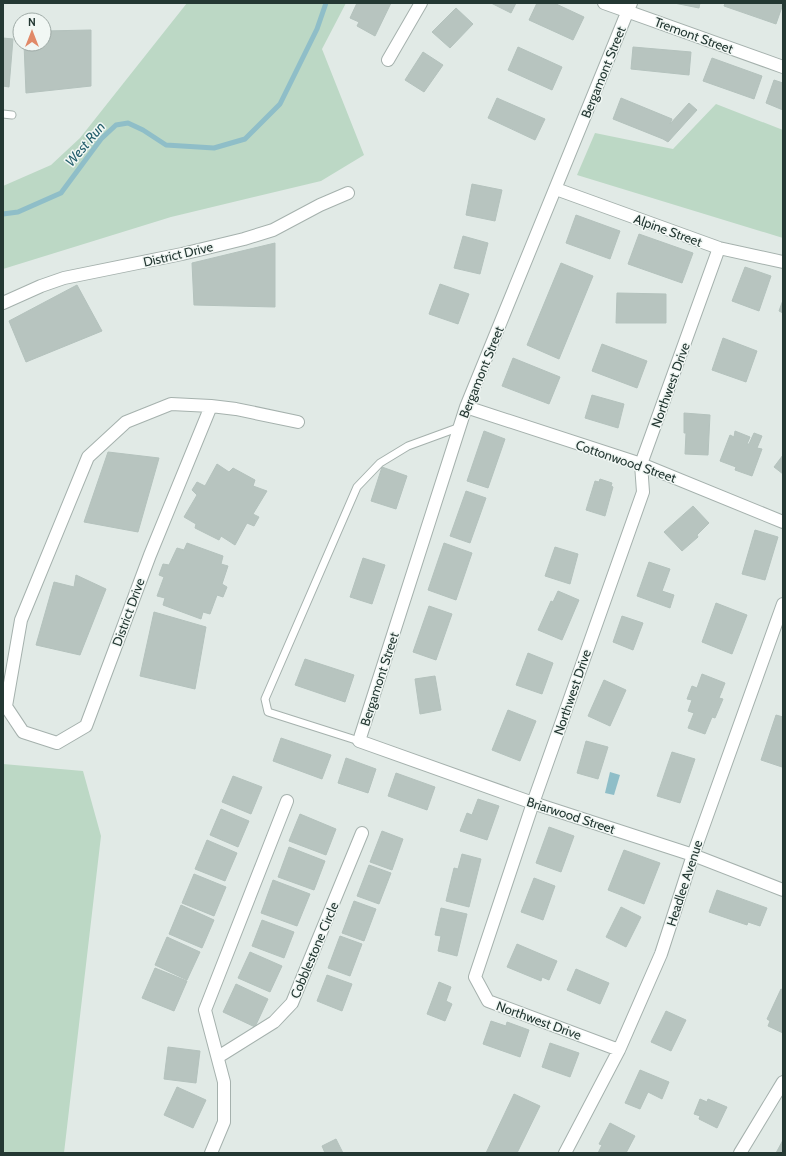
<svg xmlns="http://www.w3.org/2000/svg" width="786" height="1156" font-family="Cabin,sans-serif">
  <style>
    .green { fill: #bcd8c5 }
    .water { fill: #8fbec8 }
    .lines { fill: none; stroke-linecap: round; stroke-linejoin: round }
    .stream { stroke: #8fbec8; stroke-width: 5 }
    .building { fill: #b7c4bf; stroke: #b4c2bd }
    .service-casing { stroke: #a5b1ad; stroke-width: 9 }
    .minor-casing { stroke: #a5b1ad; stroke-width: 14 }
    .service { stroke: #fff; stroke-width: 7 }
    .minor { stroke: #fff; stroke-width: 12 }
    .labels { text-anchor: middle; stroke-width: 3; stroke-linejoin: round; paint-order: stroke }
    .street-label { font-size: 13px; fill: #243833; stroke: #f1f7f4 }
    .water-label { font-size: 14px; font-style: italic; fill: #255f6c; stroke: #f1f7f4 }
  </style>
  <rect width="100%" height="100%" fill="#e1eae6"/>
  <!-- green -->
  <path class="green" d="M187,3H346L322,49L364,155L321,181L171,217L3,269V186L51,165L80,138Z
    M716,104L783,130V238L577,175L595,133L673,149Z
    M3,764L83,771L101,836L64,1153H3Z"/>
  <!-- water -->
  <path class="water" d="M610,772L620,775L614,795L605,793Z"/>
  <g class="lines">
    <!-- stream -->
    <path class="stream" d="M3,214L18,212L61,193L101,139L116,125L128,123L143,130L166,145L214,148L245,139L280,104L317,29L326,3"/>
  </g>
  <!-- building -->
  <path class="building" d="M357,3H391L375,36L357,26L359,22L350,18Z
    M491,3H516L511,13Z
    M537,3H554L584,17L573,40L529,20Z
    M674,3H700L699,8Z
    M725,3H780L783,4L776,24L724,6Z
    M456,8L473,24L450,48L432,32Z
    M91,30V86L26,93L24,44H44V31Z
    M3,38L13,39L9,87L3,86Z
    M518,47L562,67L552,90L508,70Z
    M633,47L691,52L689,75L631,69Z
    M423,52L443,65L424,92L405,80Z
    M712,58L762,76L754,99L703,81Z
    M774,80L783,83V110L766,103Z
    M497,98L545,119L535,140L488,118Z
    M621,98L672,119L670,124L689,103L697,110L668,142L663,139L613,119Z
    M472,184L502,190L495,221L466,215Z
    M576,215L620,231L610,259L566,243Z
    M639,234L693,253L682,283L628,264Z
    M463,236L488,243L480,274L454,268Z
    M275,243V307L194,305L192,263Z
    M561,263L593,276L559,359L527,345Z
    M745,267L771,276L759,311L732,301Z
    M440,284L469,294L458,324L429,314Z
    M77,285L102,331L26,362L9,321Z
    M617,293L666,294V323H616Z
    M783,300V313L779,311Z
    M723,338L757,351L746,382L712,370Z
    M602,344L647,361L637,388L592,371Z
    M513,358L560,377L549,404L502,386Z
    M592,395L624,404L618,428L585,418Z
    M684,413L710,415L708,455L685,454L686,433H684Z
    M484,431L505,439L488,488L467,481Z
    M735,431L750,437L747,444H749L754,433L762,436L757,448L762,449L752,476L735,470L736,467L720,461L730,435L734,437Z
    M108,452L159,458L138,532L84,522Z
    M783,455V474L774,467Z
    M217,464L229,472L233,468L255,480L253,486L267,491L253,514L259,517L254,526L247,523L235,545L221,536L219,540L195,528L196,524L184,517L197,495L192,490L197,482L205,486Z
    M382,467L407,476L396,509L371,501Z
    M600,479L612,483L611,486L613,487L605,516L586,510L595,481L599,482Z
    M466,491L486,498L470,543L450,536Z
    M693,506L709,523L697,535L698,537L682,551L664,532Z
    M755,530L778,537L765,580L742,574Z
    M187,543L223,556L221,564L228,566L222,584L227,587L223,597L217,595L210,614L203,612L201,619L163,605L165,598L157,596L164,577L159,575L163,564L169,565L177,548L184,550Z
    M444,543L472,553L456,600L428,590Z
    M555,547L578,554L570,584L545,576Z
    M363,558L385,565L372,604L350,597Z
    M649,562L670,569L662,591L674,595L670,608L637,596Z
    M76,575L106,589L80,655L36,645L54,582L74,587Z
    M558,591L579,600L562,640L538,630L551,601L553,602Z
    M716,603L747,615L732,654L702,642Z
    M429,606L452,614L436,660L413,652Z
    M154,612L206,627L195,689L140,676Z
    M622,616L643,623L633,650L613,642Z
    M528,653L553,663L542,694L516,685Z
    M305,659L354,675L345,702L295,685Z
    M702,674L725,683L719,698L723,699L715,718L712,717L705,734L688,728L694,713L688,711L692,700L687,699L692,686L697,688Z
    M435,676L441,710L420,714L415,679Z
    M604,680L626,690L610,726L588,716Z
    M508,710L536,721L520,761L492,750Z
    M776,715L783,717L782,767L761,760Z
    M281,738L331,755L322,779L273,761Z
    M586,741L608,747L598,779L577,773Z
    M672,752L695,759L680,803L657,796Z
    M346,758L376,769L368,793L338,783Z
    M396,773L435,787L427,810L388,796Z
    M233,776L262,787L251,814L222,802Z
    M478,799L499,806L487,840L460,831L467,813L472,815Z
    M221,809L249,821L238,847L210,835Z
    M300,814L336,829L326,855L289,841Z
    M549,827L574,836L561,872L536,863Z
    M382,831L403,839L392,870L370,862Z
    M207,840L237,853L225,881L195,869Z
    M289,847L325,861L314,890L278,877Z
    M624,850L660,863L644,904L608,890Z
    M462,854L481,859L469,907L446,901L454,868L458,869Z
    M369,865L391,873L379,904L357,896Z
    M194,874L226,887L214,916L182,903Z
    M534,878L555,886L543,920L521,912Z
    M273,880L310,894L297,926L261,913Z
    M717,890L767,908L760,926L748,922L747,925L709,912Z
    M354,901L376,909L364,941L342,933Z
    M181,905L214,920L202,948L169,934Z
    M621,907L641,917L626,947L606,937Z
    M441,908L467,914L457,956L438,951L441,936L435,935Z
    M262,920L294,932L284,958L252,946Z
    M340,936L362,944L350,976L328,968Z
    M167,937L200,952L187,980L155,965Z
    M517,944L557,961L549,980L542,977L541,981L507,967Z
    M250,952L282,966L270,992L238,978Z
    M155,968L187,981L174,1011L142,998Z
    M576,969L609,983L600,1004L567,990Z
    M327,975L352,984L342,1011L317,1001Z
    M439,982L451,987L446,1001L452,1004L445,1021L427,1014Z
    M236,984L268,999L255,1027L223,1012Z
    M781,989L783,990V1033L768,1026L770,1021L767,1019Z
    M666,1011L686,1020L671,1051L651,1042Z
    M491,1021L506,1026L507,1022L529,1030L520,1057L483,1044Z
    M550,1043L579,1053L570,1077L542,1067Z
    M168,1047L200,1051L196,1083L164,1079Z
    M640,1070L669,1082L662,1099L648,1092L640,1109L625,1103Z
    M177,1087L206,1100L193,1128L164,1115Z
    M514,1094L540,1106L517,1153H486Z
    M700,1099L707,1102L708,1099L727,1107L717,1128L699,1119L700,1116L694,1114Z
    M610,1123L635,1136L626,1153H598L602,1145L599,1144Z
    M336,1139L343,1153H325L322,1146Z
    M783,1140V1153H776Z"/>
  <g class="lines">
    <!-- service casing -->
    <g class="service-casing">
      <path id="service" d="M3,114L12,115
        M359,741L268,712L265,699L357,487L380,463L408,446L460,427"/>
    </g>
    <!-- minor casing -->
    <g class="minor-casing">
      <path id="minor" d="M604,3L783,67
        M631,3L466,407L359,741L533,803L693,855L783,890
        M388,60L421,3
        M556,189L719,248L783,262
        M3,303L41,286L64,278L182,254L244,239L273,230L320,205L348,193
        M466,407L641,464L783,522
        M3,702L23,732L57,743L86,726L150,555L211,406L236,409L298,422
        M6,706L21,620L88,457L126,422L171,404L211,406
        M619,1050L488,1001L475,977L533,803L643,492L641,464L719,248
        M218,1057L274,1022L292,1003L362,833
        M211,1153L224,1122V1082L205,1010L287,801
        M565,1153L619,1050L661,954L693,855L783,604
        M740,1153L783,1082"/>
    </g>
    <!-- service -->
    <use href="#service" class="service"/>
    <!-- minor -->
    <use href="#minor" class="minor"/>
  </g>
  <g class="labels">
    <!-- street labels -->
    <g class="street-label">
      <text transform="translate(694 35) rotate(20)" y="5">Tremont Street</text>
      <text transform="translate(603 72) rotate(-68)" y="5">Bergamont Street</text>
      <text transform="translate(668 230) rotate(20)" y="5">Alpine Street</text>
      <text transform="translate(178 254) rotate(-13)" y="5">District Drive</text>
      <text transform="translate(481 372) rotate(-68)" y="5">Bergamont Street</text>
      <text transform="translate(670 385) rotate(-70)" y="5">Northwest Drive</text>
      <text transform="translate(626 461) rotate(19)" y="5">Cottonwood Street</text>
      <text transform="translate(128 612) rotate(-70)" y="5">District Drive</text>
      <text transform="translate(379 679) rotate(-72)" y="5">Bergamont Street</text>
      <text transform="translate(572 692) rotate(-71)" y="5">Northwest Drive</text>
      <text transform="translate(571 815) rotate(18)" y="5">Briarwood Street</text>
      <text transform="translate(684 883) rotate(-72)" y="5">Headlee Avenue</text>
      <text transform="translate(314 950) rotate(-67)" y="5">Cobblestone Circle</text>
      <text transform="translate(539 1020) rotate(20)" y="5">Northwest Drive</text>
    </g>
    <!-- water labels -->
    <g class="water-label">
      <text transform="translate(85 144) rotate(-50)" y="5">West Run</text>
    </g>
  </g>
  <!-- border -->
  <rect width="786" height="1156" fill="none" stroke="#243833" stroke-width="8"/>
  <!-- north arrow -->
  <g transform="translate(32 32)"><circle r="19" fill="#f1f7f4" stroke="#9faba7"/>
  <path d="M0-3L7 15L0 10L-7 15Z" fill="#e18968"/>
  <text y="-6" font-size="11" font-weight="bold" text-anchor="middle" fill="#243833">N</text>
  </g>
</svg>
